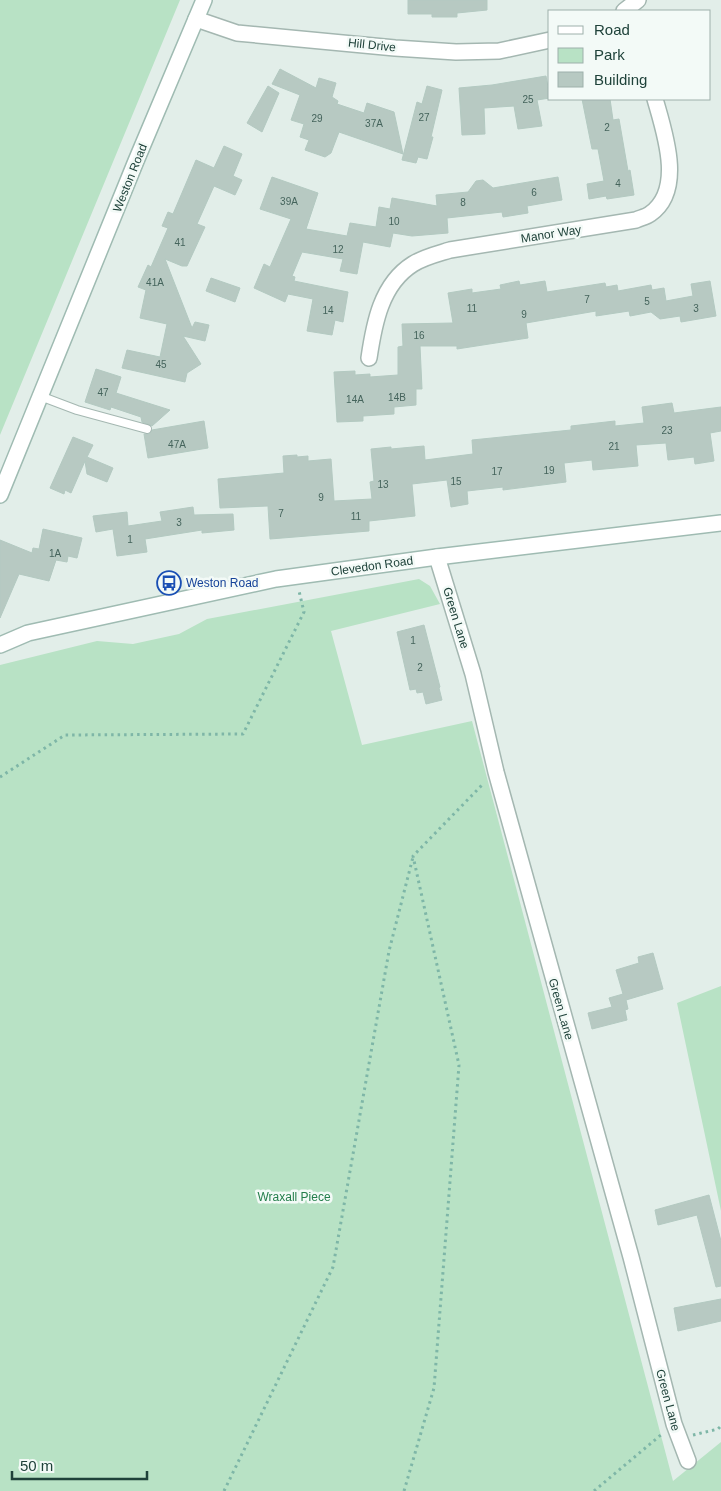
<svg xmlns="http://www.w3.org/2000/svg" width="721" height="1491" font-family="Arial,sans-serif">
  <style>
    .green { fill: #b8e2c5 }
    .building { fill: #b7c9c2; stroke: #b3c9c1 }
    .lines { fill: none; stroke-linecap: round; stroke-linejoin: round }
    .lane-casing { stroke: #a4b7b1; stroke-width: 10 }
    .street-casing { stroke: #a4b7b1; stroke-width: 18 }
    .secondary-casing { stroke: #9fbbb2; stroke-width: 18 }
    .path { stroke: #7eb6a7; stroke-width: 3; stroke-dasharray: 2.5 4; stroke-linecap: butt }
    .lane { stroke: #fff; stroke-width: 8 }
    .street { stroke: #fff; stroke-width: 15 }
    .secondary { stroke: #fff; stroke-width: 15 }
    .labels { text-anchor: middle; stroke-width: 5; stroke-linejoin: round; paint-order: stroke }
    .number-label { font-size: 10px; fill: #45645c }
    .street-label { font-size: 12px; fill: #1f423a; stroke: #f3faf7 }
    .transit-label { font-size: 12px; fill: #164399; stroke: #f3faf7; text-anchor: start }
    .park-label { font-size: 12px; fill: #247e4b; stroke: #f3faf7 }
  </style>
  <rect width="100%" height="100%" fill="#e2eee9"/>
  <!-- green -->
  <path class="green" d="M0,0H180L0,435Z
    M419,579L430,586L440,604L331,631L362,745L472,721L673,1481L721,1442V1491H0V665L97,641L133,644L179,634L207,619Z
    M721,986V1211L677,1003Z"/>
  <!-- building -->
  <path class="building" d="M408,0H487V10L457,13V17H432V14H408Z
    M280,69L316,88L319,78L336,83L332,97L338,101L337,104L364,113L367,103L394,112L403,154L339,132L331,153L325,157L305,150L309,140L300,137L304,124L291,120L300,95L272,84Z
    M546,76L550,98L537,100L542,126L518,129L514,106L484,108L485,134L462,135L459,88L492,85Z
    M268,86L279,93L262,132L247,123Z
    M427,86L442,90L431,137H433L427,159L418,157L416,163L402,160L417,102L422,104Z
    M582,99H610L613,120L619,119L628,171L630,170L634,195L607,199L606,196L589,199L587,184L604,181L598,149H592Z
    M224,146L242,154L233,176L242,180L235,195L214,186L197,224L205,227L187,266H182L165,259L192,328L195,322L209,325L205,341L183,336L201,364L187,373L185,382L122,368L127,350L160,357L167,324L140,318L146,290L138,287L148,265L151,267L168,228L162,226L168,212L173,214L196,160L214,168Z
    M272,177L318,193L306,229L347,236L350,223L376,227L379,207L390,209L392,198L437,206L436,195L468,192L476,181L483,180L493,188L558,177L562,200L527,206L528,213L503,217L502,212L447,218L448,233L412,236L393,233L390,247L363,242L357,274L340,271L343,259L302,252L292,276L295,277L294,281L348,292L343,322L335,320L332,335L307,331L313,299L288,294L285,302L254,288L264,264L270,267L291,219L260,209Z
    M211,278L240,288L235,302L206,291Z
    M519,281L520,285L545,281L547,292L605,283L606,287L617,285L618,291L651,285L652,290L664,288L666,301L693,296L691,284L710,281L716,316L681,322L680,316L660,319L651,312L630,316L629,311L596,316V311L526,323L528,338L457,349V346H420L422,389H416V405L394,407V414L363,416V421L337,422L334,372L355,371V375L370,374V377L398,375V347L403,346L402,324L453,323L448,293L472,289V293L501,289L500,285Z
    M96,369L121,377L116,393L170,410L152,426L142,422L141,417L111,407L110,410L85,402Z
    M672,403L674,413L721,407V431L710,433L714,461L695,464L694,457L668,460L666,443L636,445L638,466L593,470L592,460L564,463L566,482L503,490V487L467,491L468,504L451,507L447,480L412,484L415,516L369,521V531L270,539L268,506L220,508L218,479L284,473L283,456L297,455V457L308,456V461L331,459L334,501L372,499L370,482L374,481L371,449L391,447V449L424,446L425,460L473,454L472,440L571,430V426L615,421V426L644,423L642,407Z
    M204,421L208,448L148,458L144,434H149L152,430Z
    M73,437L93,445L87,457L113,468L107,482L87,474L85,461L71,493L65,490L64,494L50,488Z
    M193,507L194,515L233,514L234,530L202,533V530L145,539L147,552L117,556L113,529L96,532L93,516L127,512L128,526L162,521L160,512Z
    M43,529L82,538L77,558L68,556L67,562L56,560L49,581L19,574L0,618V540L32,553L33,548L39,549Z
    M424,625L440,687L439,688L442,700L426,704L423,692L417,693L416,689L410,690L397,632Z
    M653,953L663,989L626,1000L628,1009L625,1010L627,1020L592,1029L588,1013L612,1007L609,998L623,994L616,970L639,963L638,957Z
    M709,1195L721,1241V1286L716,1287L697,1215L658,1225L655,1210Z
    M721,1299V1321L678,1331L674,1308Z"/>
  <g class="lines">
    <!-- lane casing -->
    <g class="lane-casing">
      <path id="lane" d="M40,396L77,410L147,429"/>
    </g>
    <!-- street casing -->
    <g class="street-casing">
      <path id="street" d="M624,11L638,0
        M196,19L237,33L395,48L456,52L499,51L550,40
        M369,358C374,324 381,284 413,264C424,257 437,254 450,250L636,220C640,218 646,217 650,214C685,190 664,131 655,99
        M437,557L473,674L496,772L631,1257L674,1424L688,1461"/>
    </g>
    <!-- secondary casing -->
    <g class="secondary-casing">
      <path id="secondary" d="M0,495L136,161L204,0
        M0,645L28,633L276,579L437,557L721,523"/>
    </g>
    <!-- path -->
    <path class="path" d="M0,777L65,735L243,734L304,612L299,591
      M693,1435L718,1429L721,1426
      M224,1491L333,1267L389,951L413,857
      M404,1491L434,1388L459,1065L413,856L482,785
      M594,1491L662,1434"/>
    <!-- lane -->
    <use href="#lane" class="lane"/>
    <!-- street -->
    <use href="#street" class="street"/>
    <!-- secondary -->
    <use href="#secondary" class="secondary"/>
  </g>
  <!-- icons -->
  <defs>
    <g id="bus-ring" transform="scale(1.25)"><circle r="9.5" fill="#f3faf7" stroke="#1a4fb4" stroke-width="1.5"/><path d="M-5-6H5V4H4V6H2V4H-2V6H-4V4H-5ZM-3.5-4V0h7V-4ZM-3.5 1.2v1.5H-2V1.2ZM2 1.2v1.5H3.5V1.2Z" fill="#1a4fb4"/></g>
  </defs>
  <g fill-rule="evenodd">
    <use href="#bus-ring" x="169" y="583"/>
  </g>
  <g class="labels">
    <!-- number labels -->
    <g class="number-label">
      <text x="528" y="103">25</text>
      <text x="424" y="121">27</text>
      <text x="317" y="122">29</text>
      <text x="374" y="127">37A</text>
      <text x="607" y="131">2</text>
      <text x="618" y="187">4</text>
      <text x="534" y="196">6</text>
      <text x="289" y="205">39A</text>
      <text x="463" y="206">8</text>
      <text x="394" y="225">10</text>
      <text x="180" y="246">41</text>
      <text x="338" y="253">12</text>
      <text x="155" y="286">41A</text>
      <text x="587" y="303">7</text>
      <text x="647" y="305">5</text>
      <text x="472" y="312">11</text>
      <text x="696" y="312">3</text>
      <text x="328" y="314">14</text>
      <text x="524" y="318">9</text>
      <text x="419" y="339">16</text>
      <text x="161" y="368">45</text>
      <text x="103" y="396">47</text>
      <text x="397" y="401">14B</text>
      <text x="355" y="403">14A</text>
      <text x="667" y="434">23</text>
      <text x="177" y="448">47A</text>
      <text x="614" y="450">21</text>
      <text x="549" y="474">19</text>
      <text x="497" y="475">17</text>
      <text x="456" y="485">15</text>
      <text x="383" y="488">13</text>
      <text x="321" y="501">9</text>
      <text x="281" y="517">7</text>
      <text x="356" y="520">11</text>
      <text x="179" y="526">3</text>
      <text x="130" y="543">1</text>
      <text x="55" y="557">1A</text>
      <text x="413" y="644">1</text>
      <text x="420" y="671">2</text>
    </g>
    <!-- street labels -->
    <g class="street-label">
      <text transform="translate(372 45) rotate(6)" y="4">Hill Drive</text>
      <text transform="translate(130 178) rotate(-68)" y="4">Weston Road</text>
      <text transform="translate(551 234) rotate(-9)" y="4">Manor Way</text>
      <text transform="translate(372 566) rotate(-8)" y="4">Clevedon Road</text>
      <text transform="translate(456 618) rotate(73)" y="4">Green Lane</text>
      <text transform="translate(561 1009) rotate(74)" y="4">Green Lane</text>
      <text transform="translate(668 1400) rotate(75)" y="4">Green Lane</text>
    </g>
    <!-- transit labels -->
    <g class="transit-label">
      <text x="186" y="587">Weston Road</text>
    </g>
    <!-- park labels -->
    <g class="park-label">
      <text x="294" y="1201">Wraxall Piece</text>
    </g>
  </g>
  <!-- legend -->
  <rect x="548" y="10" width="162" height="90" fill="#f3faf7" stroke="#9eb0ab"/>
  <rect x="558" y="26" width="25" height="8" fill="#ffffff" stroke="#9eb0ab"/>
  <text x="594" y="35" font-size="15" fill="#1f423a">Road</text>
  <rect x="558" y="48" width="25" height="15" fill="#b8e2c5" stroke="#9eb0ab"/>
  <text x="594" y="60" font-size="15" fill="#1f423a">Park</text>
  <rect x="558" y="72" width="25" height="15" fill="#b7c9c2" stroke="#9eb0ab"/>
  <text x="594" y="85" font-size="15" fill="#1f423a">Building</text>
  <!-- scale -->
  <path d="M12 1471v8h135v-8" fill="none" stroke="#1f423a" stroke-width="2.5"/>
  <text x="20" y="1471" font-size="15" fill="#1f423a" stroke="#f3faf7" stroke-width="4" paint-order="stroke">50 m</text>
</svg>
